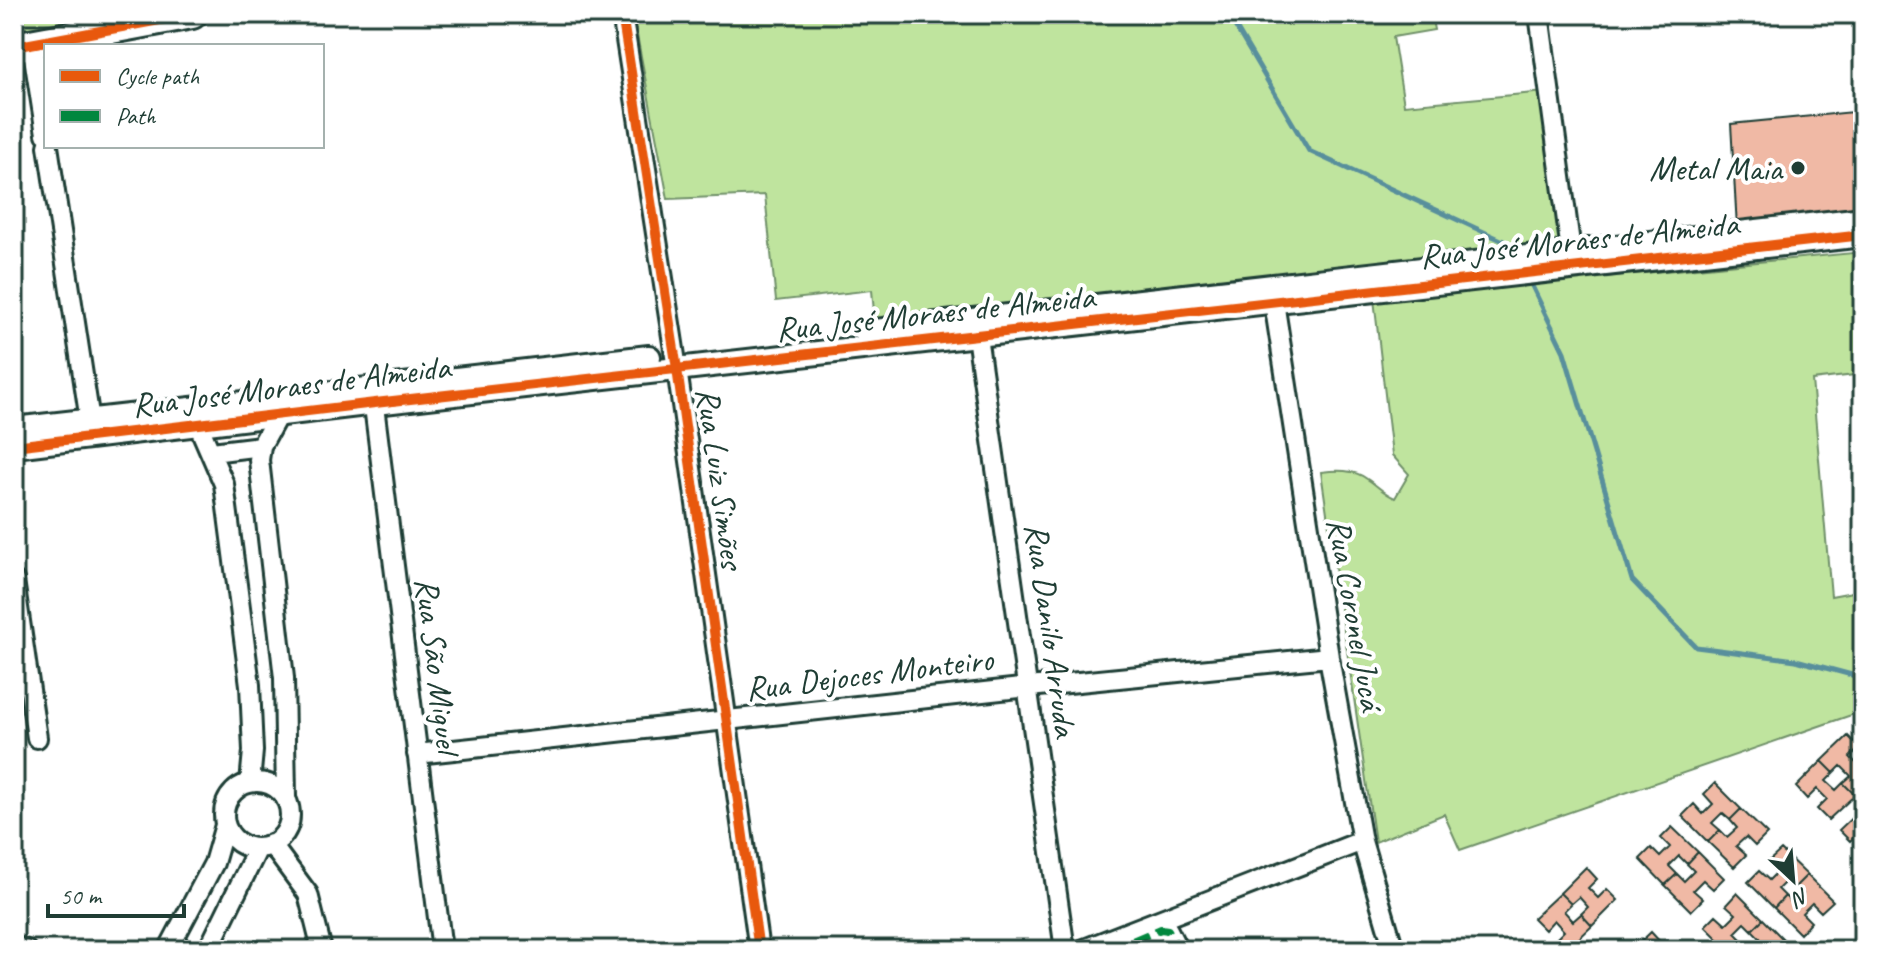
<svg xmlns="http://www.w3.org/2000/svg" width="1877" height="964" font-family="Caveat,sans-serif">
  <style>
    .green { fill: #bfe49e; stroke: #6f9069; stroke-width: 2 }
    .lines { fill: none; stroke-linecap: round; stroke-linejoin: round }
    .stream { stroke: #598f9c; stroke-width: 5 }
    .building { fill: #f0b9a5; stroke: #1f3d34; stroke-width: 2 }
    .minor-casing { stroke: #1f3d34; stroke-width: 24 }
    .tertiary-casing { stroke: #1f3d34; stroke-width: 28 }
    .trunk-casing { stroke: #1f3d34; stroke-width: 34 }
    .minor { stroke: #fff; stroke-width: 18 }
    .tertiary { stroke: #fff; stroke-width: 22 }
    .trunk { stroke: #fff; stroke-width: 28 }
    .quiet { stroke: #00873e; stroke-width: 8; stroke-dasharray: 16 8; stroke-linecap: butt }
    .cycleway-casing { stroke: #fff; stroke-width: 15 }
    .cycleway { stroke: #e8590c; stroke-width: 10 }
    .poi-dot { fill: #1f3d34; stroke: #fff; stroke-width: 3 }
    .labels { text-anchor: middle; stroke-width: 8; stroke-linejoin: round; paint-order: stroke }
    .poi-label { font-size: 34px; fill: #1f3d34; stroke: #fff; text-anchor: end }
    .street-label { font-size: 34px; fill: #1f3d34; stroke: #fff }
  </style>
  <rect width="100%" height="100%" fill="#fff"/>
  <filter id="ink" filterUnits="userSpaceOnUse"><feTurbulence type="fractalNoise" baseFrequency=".0125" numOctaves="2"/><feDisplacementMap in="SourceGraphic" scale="16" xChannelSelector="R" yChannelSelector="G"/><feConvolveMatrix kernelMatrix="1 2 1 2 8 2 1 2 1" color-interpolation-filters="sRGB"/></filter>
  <g filter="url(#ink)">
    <!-- green -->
    <path class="green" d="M14,14H192L14,47Z
      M633,14H1431L1434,30L1393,37L1404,105L1546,92L1568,249L875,323L872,290L776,301L765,195L668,199Z
      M1863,252V374L1812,380L1831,596L1863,590V711L1460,850L1444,814L1375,842L1321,472C1336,470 1354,469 1367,479C1378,486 1383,493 1395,498L1409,474L1392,455L1374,299Z"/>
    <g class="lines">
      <!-- stream -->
      <path class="stream" d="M1228,14L1309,151L1512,245L1515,250
        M1531,284L1564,352L1632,580L1696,647L1796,660L1863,678"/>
    </g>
    <!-- building -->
    <path class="building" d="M1863,111V211L1737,227L1731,124Z
      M1848,736L1860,748L1850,757L1860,767L1863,764V786L1855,795L1843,783L1851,776L1841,766L1834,773L1822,761Z
      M1822,761L1834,773L1826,781L1836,790L1843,783L1855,795L1828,820L1817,809L1827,799L1817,789L1807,799L1796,787Z
      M1715,783L1741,809L1730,820L1722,813L1712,823L1720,830L1708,842L1682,816L1694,804L1703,814L1713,804L1704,794Z
      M1863,807V836L1860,832L1850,841L1839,830Z
      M1741,809L1767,834L1755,846L1746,837L1736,846L1746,855L1734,867L1708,842L1720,830L1727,837L1737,828L1730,820Z
      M1672,827L1698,852L1687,864L1679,856L1669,866L1677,874L1665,885L1640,859L1651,848L1660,857L1670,847L1661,838Z
      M1781,850L1807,875L1795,887L1788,879L1778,889L1785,896L1774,908L1748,882L1759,871L1769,880L1779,870L1769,861Z
      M1698,852L1724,878L1713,889L1703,880L1693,890L1703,899L1691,911L1665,885L1677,874L1684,881L1694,871L1687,864Z
      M1586,867L1597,879L1588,888L1598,898L1607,889L1618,900L1592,926L1581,914L1588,907L1579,897L1571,904L1560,893Z
      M1807,875L1833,901L1821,912L1812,903L1802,913L1811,922L1800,934L1774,908L1785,896L1793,904L1803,894L1795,887Z
      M1560,893L1571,904L1564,911L1573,921L1581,914L1592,926L1567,950L1555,940L1564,931L1554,920L1545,930L1533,918Z
      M1737,893L1763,919L1752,930L1745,923L1735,933L1742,940L1732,950H1729L1705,926L1716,915L1726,924L1736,914L1726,905Z
      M1763,919L1789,945L1784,950H1772L1769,947L1765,950H1732L1742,940L1750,948L1760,938L1752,930Z
      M1651,932L1662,944L1655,950H1632Z"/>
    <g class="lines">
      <!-- minor casing -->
      <g class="minor-casing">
        <path id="minor" d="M622,14L677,369L759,950
          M1539,14L1573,266
          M32,44L46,134
          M48,146L92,434
          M1272,289L1329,657L1362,841L1394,950
          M975,322L1065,950
          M372,390L442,950
          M196,413L198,424L224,484L250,685L253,751L250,783
          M278,415L261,446L259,460L284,678L286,797
          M212,452L261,446
          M14,580L37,738
          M417,754L1029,687L1329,657
          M224 815a33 33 0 1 1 66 0a33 33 0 1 1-66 0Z
          M271,844L308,894L322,950
          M1146,936L1161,929L1168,930L1178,950
          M14,946L26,950
          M168,950L214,863L225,825
          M208,950L258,848
          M1082,950L1362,841"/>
      </g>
      <!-- tertiary casing -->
      <g class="tertiary-casing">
        <path id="tertiary" d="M866,332L1863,219
          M14,429L649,357
          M14,446L375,403L1863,235"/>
      </g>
      <!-- trunk casing -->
      <g class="trunk-casing">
        <path id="trunk" d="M14,47L192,14"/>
      </g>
      <!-- minor -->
      <use href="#minor" class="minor"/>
      <!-- tertiary -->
      <use href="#tertiary" class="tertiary"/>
      <!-- trunk -->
      <use href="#trunk" class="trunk"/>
      <!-- quiet -->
      <path class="quiet" d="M1111,950L1161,929L1168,930L1178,950"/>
      <!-- cycleway casing -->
      <g class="cycleway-casing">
        <path id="cycleway" d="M622,14L677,369L759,950
          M14,47L192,14
          M14,446L375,403L1863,235"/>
      </g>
      <!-- cycleway -->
      <use href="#cycleway" class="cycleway"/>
    </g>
  </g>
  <!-- markers -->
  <circle class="poi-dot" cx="1798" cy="168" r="8"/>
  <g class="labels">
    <!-- poi labels -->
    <g class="poi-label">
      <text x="1782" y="180">Metal Maia</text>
    </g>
    <!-- street labels -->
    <g class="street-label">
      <text transform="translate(1579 239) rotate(-6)" y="12">Rua José Moraes de Almeida</text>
      <text transform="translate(935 312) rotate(-6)" y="12">Rua José Moraes de Almeida</text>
      <text transform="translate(291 385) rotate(-7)" y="12">Rua José Moraes de Almeida</text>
      <text transform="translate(721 478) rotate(82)" y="12">Rua Luiz Simões</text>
      <text transform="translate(1356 614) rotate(80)" y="12">Rua Coronel Jucá</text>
      <text transform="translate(1052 630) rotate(82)" y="12">Rua Danilo Arruda</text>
      <text transform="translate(438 665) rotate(83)" y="12">Rua São Miguel</text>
      <text transform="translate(869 673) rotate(-7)" y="12">Rua Dejoces Monteiro</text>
    </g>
  </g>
  <!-- margin -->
  <rect width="1877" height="964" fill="none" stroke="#fff" stroke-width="48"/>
  <rect x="24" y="24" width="1829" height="916" fill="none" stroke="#1f3d34" stroke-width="3" filter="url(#ink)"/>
  <!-- legend -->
  <rect x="44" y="44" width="280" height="104" fill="#ffffff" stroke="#a5b1ae" stroke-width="2"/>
  <rect x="60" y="70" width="40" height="12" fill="#e8590c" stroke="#a5b1ae" stroke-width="2"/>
  <text x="116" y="84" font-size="24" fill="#1f3d34">Cycle path</text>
  <rect x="60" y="110" width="40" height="12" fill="#00873e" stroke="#a5b1ae" stroke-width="2"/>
  <text x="116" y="124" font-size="24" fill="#1f3d34">Path</text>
  <!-- north arrow -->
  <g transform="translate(1793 880) rotate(154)" stroke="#ffffff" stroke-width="6" paint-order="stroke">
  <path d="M0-6L14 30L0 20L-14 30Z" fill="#1f3d34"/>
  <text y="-12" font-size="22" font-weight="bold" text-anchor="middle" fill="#1f3d34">N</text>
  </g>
  <!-- scale -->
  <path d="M48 904v12h136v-12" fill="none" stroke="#1f3d34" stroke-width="4"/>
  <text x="60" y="904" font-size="24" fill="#1f3d34" stroke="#ffffff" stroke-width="6" paint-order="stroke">50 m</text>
</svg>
